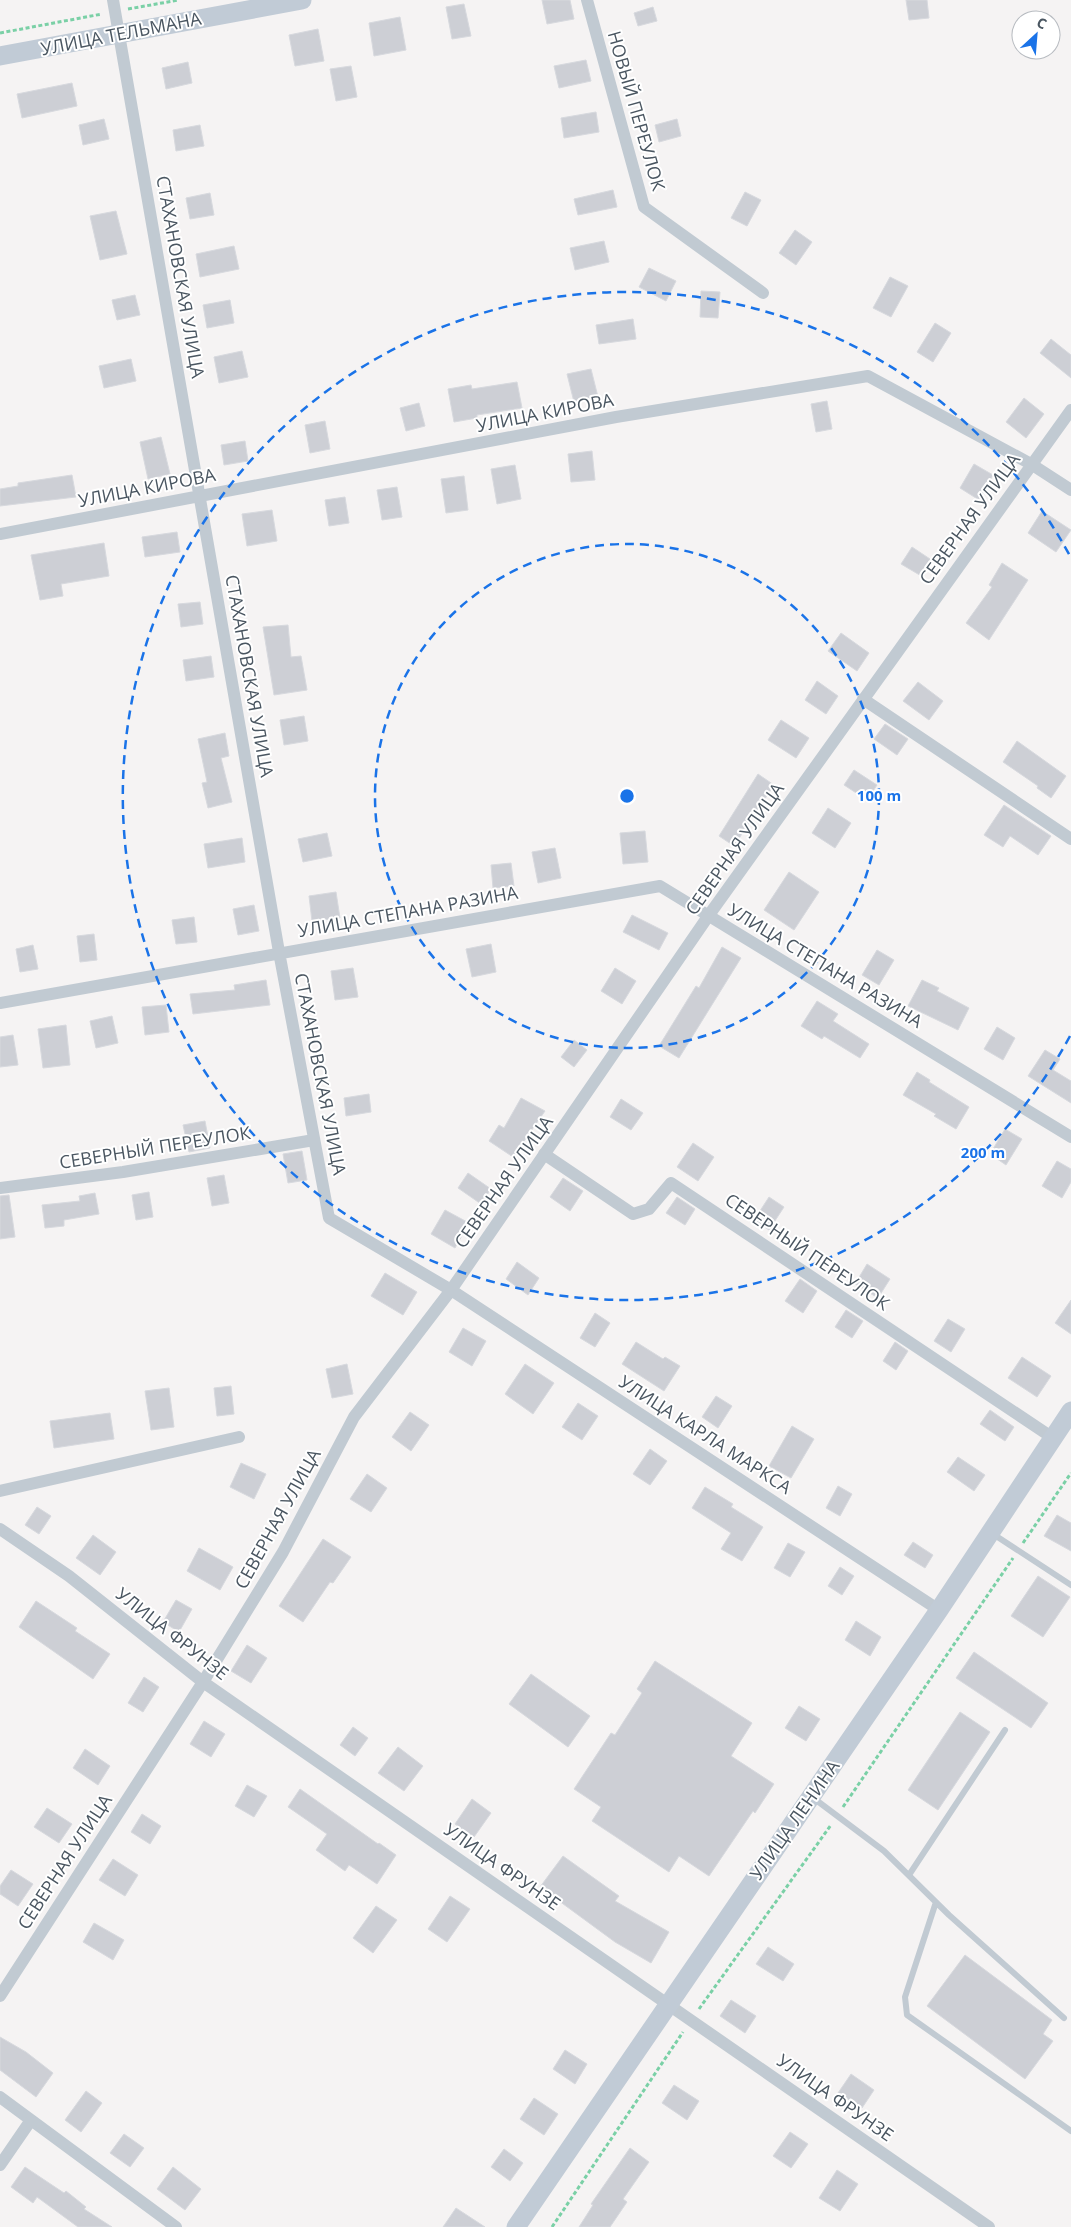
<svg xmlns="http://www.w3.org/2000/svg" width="1071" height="2227" font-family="'Open Sans',sans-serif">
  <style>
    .building { fill: #cdcfd5; stroke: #d7d9de }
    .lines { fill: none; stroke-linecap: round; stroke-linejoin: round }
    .path { stroke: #7ad0a6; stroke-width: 3; stroke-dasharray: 4 2.5; stroke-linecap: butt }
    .lane { stroke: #c1cad2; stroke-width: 6 }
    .street { stroke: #c1cad2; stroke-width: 12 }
    .secondary { stroke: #c1cbd6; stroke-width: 19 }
    .ring { fill: none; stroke: #1a73e8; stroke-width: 2.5; stroke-dasharray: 9 6 }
    .labels { text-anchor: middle; stroke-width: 4; stroke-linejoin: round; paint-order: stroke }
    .street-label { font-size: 18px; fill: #4a5661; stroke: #fff }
    .centre { fill: #1a73e8; stroke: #fff; stroke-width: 2.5 }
    .ring-label { font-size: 15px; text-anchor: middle; font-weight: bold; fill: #1a73e8; stroke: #fff; stroke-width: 4; stroke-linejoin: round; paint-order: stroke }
  </style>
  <rect width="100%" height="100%" fill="#f5f3f3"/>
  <!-- building -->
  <path class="building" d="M542,0H570L574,19L547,24Z
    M906,0H927L929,18L909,20Z
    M464,4L471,36L452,39L446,7Z
    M653,7L657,21L638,26L634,13Z
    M400,17L406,50L374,56L369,23Z
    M318,29L324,61L295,66L289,35Z
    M586,60L591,81L559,88L554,66Z
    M188,62L192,83L166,89L162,68Z
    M351,66L357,97L336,101L330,69Z
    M72,83L77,106L22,118L17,94Z
    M596,112L599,132L564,138L561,118Z
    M104,119L109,139L83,145L79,125Z
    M677,119L681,136L659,142L655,125Z
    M200,125L204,146L176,151L173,130Z
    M613,190L617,207L578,215L574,199Z
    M745,192L761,200L747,226L731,218Z
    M210,193L214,215L190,219L186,198Z
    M116,211L127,254L100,260L90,216Z
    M795,230L812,242L796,265L779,253Z
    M604,241L609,262L575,270L570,248Z
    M234,246L239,269L200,277L196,254Z
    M649,268L676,281L666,301L639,287Z
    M890,277L908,286L891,317L873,308Z
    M701,291L720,292L718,318L700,317Z
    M135,295L140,315L117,320L112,300Z
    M230,300L234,323L207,328L203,305Z
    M633,319L636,339L599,344L596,325Z
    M935,323L951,333L933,362L917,352Z
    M1051,339L1071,355V378L1040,353Z
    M242,351L248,377L219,383L214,357Z
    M131,359L136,381L104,388L99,366Z
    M591,369L598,397L574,402L567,374Z
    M517,382L522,408L477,415V418L454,422L448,389L471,385L472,389Z
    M1024,398L1044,414L1026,438L1006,422Z
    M827,401L832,429L816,432L811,404Z
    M419,403L425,426L406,431L400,408Z
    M325,421L330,449L310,453L305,425Z
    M161,437L170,474L148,479L140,442Z
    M245,441L248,461L224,465L221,445Z
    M592,451L595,480L571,482L568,454Z
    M974,464L993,475L979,500L960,488Z
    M515,465L521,499L497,504L491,469Z
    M72,475L76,497L0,506V489L18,486V483Z
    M464,476L468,510L446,513L441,479Z
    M397,487L402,517L382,520L377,490Z
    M345,497L349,523L329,526L325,500Z
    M272,510L277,541L247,546L242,514Z
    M1042,511L1071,530L1056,552L1028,533Z
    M177,532L180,552L145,557L142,537Z
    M104,543L109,576L61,584L63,596L40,600L31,555Z
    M912,547L933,561L923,577L901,564Z
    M1002,563L1028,580L989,640L966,623L992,587L989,585Z
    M200,602L203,624L181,627L178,604Z
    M288,625L291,657L301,656L307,690L274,695L263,627Z
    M841,633L869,653L857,671L828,651Z
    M211,656L214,677L186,681L183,660Z
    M817,681L838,696L826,714L805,700Z
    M918,682L943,701L929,720L903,701Z
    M304,716L308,741L284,745L280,720Z
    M781,720L809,738L796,758L768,740Z
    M885,724L908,739L897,755L874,739Z
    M225,733L229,756L221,758L232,802L208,808L202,783L207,782L198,739Z
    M1017,741L1066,776L1051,798L1037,788L1038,786L1003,762Z
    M854,770L877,785L867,800L844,785Z
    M758,774L774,785L734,846L719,836Z
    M1004,805L1051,836L1038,855L1010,836L1003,847L984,835Z
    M828,808L851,823L835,848L812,833Z
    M645,831L648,862L623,864L620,833Z
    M327,833L332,856L303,862L298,839Z
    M242,838L245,862L208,868L204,844Z
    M555,848L561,878L538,883L532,852Z
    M511,863L514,886L493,888L491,865Z
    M789,872L819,892L794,930L764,910Z
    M336,892L340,918L312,921L309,896Z
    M254,905L259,931L238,935L233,909Z
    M632,915L668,933L659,950L623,932Z
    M194,917L197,942L176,944L172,920Z
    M94,934L97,960L80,962L77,936Z
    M491,944L496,972L472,977L466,949Z
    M33,945L38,969L20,972L16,949Z
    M722,947L741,958L679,1058L659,1046L696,986L699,988Z
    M877,950L894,960L879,985L862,975Z
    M353,968L358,997L335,1000L331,971Z
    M615,968L636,981L622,1004L601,991Z
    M266,980L270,1005L193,1014L190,994L235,990L234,985Z
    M922,980L939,988L937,991L969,1008L958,1030L908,1006Z
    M817,1001L838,1014L833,1021L869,1044L860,1058L824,1036L822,1039L801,1026Z
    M166,1005L169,1032L145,1035L142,1007Z
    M112,1016L118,1043L96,1048L90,1021Z
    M66,1025L70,1065L43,1068L38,1029Z
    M997,1027L1015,1038L1003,1060L984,1049Z
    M13,1035L18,1065L0,1067V1037Z
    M574,1040L587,1050L574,1067L561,1057Z
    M1045,1050L1060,1059L1053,1070L1071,1081V1103L1028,1076Z
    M917,1072L930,1080L929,1082L969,1107L956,1129L934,1116L936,1114L903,1095Z
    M369,1094L371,1112L346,1116L344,1098Z
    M521,1098L545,1111L513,1157L489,1141L499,1125L504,1128Z
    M621,1099L643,1113L631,1130L610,1117Z
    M205,1121L210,1148L189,1152L183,1125Z
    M1005,1129L1022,1139L1006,1165L990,1154Z
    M693,1143L714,1157L698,1181L677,1167Z
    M302,1151L307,1180L288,1183L283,1154Z
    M1057,1161L1071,1169V1182L1062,1198L1042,1186Z
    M468,1173L491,1189L481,1204L458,1188Z
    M224,1175L229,1203L212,1206L207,1178Z
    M563,1178L583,1191L570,1211L550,1197Z
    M149,1192L153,1217L136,1220L132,1195Z
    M95,1193L99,1214L64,1220V1226L45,1228L42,1205L80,1201L79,1196Z
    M9,1195L15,1237L0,1239V1196Z
    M677,1197L695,1209L685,1225L666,1213Z
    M769,1197L784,1207L769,1230L754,1220Z
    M445,1210L469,1223L455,1248L431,1234Z
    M517,1262L539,1278L528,1295L506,1279Z
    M867,1264L890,1279L878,1298L855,1284Z
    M385,1273L417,1292L403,1315L371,1296Z
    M800,1279L817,1291L803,1313L785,1301Z
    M1071,1300V1334L1055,1323Z
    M846,1310L863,1321L852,1338L835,1327Z
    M595,1313L610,1323L595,1347L580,1338Z
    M948,1319L965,1329L951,1352L934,1341Z
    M463,1328L486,1341L472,1366L449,1352Z
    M636,1342L663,1359L665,1357L680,1366L664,1391L622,1364Z
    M895,1342L908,1351L896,1370L883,1361Z
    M1022,1357L1051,1376L1037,1397L1008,1378Z
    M347,1364L353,1394L332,1398L326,1369Z
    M525,1364L554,1383L533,1414L505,1394Z
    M231,1386L234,1414L217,1416L214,1388Z
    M169,1388L174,1427L151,1430L145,1391Z
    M716,1396L732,1406L718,1428L702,1417Z
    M578,1403L598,1416L582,1440L562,1427Z
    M990,1410L1014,1427L1005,1441L980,1424Z
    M410,1412L429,1425L411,1451L392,1437Z
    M110,1413L114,1439L54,1448L50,1421Z
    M792,1426L814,1439L791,1478L769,1466Z
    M650,1449L667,1461L650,1485L633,1474Z
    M958,1457L985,1475L974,1491L947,1472Z
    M241,1463L266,1474L254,1499L230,1487Z
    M367,1474L387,1488L371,1512L350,1499Z
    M838,1486L852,1494L840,1516L826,1508Z
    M705,1487L733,1504L731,1507L763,1527L742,1561L721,1549L731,1533L692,1508Z
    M37,1507L51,1516L39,1534L25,1525Z
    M1057,1515L1071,1523V1551L1044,1536Z
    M93,1535L116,1552L100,1575L76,1558Z
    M323,1539L351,1557L333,1583L330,1582L303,1622L279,1606Z
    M913,1542L933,1555L925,1568L904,1555Z
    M788,1543L805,1552L790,1577L774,1568Z
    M199,1548L233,1567L220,1590L187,1571Z
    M840,1567L854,1576L842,1595L828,1586Z
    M1038,1576L1070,1597L1043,1637L1011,1616Z
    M176,1600L192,1609L179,1632L163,1622Z
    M36,1601L77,1628L75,1631L110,1654L93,1679L19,1627Z
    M856,1621L881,1637L870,1656L845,1640Z
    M247,1645L267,1658L251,1683L231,1671Z
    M974,1652L1048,1703L1031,1728L956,1678Z
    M655,1661L752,1723L731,1756L774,1784L755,1813L753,1811L709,1876L679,1856L669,1872L592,1821L601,1807L574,1789L611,1733L615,1735L642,1693L637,1689Z
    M531,1674L590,1716L568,1747L509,1704Z
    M144,1677L159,1687L143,1712L128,1703Z
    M799,1706L820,1719L806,1741L785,1728Z
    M960,1712L990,1732L938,1810L908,1790Z
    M204,1721L225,1734L211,1757L190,1744Z
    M353,1727L368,1738L355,1756L340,1745Z
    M398,1747L423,1766L404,1791L378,1773Z
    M85,1749L110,1766L98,1785L73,1768Z
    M247,1785L267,1796L254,1817L235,1806Z
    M300,1789L378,1844L379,1843L396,1855L377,1884L349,1865L345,1871L316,1850L327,1834L288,1807Z
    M472,1799L491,1813L474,1837L455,1824Z
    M47,1808L72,1824L59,1843L34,1827Z
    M142,1814L161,1826L150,1844L131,1832Z
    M563,1856L619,1896L615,1901L669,1932L651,1963L615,1942L540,1887Z
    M113,1859L138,1875L125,1896L99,1880Z
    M11,1870L33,1884L18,1906L0,1894V1886Z
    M450,1896L470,1909L447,1942L428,1929Z
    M376,1906L397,1920L373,1953L353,1938Z
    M94,1923L124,1940L113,1960L83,1942Z
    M768,1947L794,1964L783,1981L756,1964Z
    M965,1955L1052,2020L1043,2034L1053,2041L1025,2079L927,2006Z
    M731,2000L756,2016L745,2033L720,2016Z
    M0,2037L26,2052L53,2073L36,2097L0,2070Z
    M565,2050L587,2064L575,2084L553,2069Z
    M851,2074L874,2090L862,2108L838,2093Z
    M674,2085L699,2101L687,2120L662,2103Z
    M86,2091L102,2103L81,2132L65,2120Z
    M534,2098L558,2114L544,2135L520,2119Z
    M790,2132L808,2144L791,2168L773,2156Z
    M124,2134L144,2148L130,2167L110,2153Z
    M630,2148L649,2162L623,2199L627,2202L610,2227H579L593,2205L591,2204Z
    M504,2149L523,2163L510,2181L491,2167Z
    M25,2167L64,2193L66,2191L86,2207L84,2209L112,2227H78L37,2197L33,2203L11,2187Z
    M173,2167L201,2189L185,2210L157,2189Z
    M837,2170L858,2184L840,2211L819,2198Z
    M456,2208L485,2227H443Z"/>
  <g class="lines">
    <!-- path -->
    <path class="path" d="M128,9L179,0
      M0,33L102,14
      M1023,1543L1071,1473
      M843,1807L1013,1558
      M699,2009L831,1825
      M552,2227L683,2032"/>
    <!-- lane -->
    <path class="lane" d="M993,1534L1071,1585
      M812,1797L884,1851L949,1915L1064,2018
      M909,1875L1005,1730
      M936,1902L905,1997L907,2015L1071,2131"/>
    <!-- street -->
    <path class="street" d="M113,0L279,952L329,1218L451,1290L939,1610
      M587,0L644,207L763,293
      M0,534L616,417L868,376L1031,464L1071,490
      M863,699L1071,839
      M0,1003L660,886L1071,1137
      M544,1154L633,1214L649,1209L671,1183L1053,1438
      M0,1188L123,1172L314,1140
      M0,1491L239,1437
      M0,1529L69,1576L203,1682L989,2227
      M0,1996L203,1682L283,1552L354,1417L451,1290L709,915L1071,410
      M0,2097L176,2227
      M0,2165L31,2120"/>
    <!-- secondary -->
    <path class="secondary" d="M0,56L302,0
      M516,2227L939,1610L1071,1411"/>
  </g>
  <!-- distance rings -->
  <g class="ring">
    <circle cx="627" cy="796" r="252"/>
    <path d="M1070 1036A504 504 0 1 1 1070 556"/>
  </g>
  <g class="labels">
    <!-- street labels -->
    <g class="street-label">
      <text transform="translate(121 34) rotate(-11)" y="6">УЛИЦА ТЕЛЬМАНА</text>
      <text transform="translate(636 111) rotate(74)" y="6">НОВЫЙ ПЕРЕУЛОК</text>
      <text transform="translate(180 277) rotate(80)" y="6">СТАХАНОВСКАЯ УЛИЦА</text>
      <text transform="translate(545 413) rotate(-11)" y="6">УЛИЦА КИРОВА</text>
      <text transform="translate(147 488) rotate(-11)" y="6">УЛИЦА КИРОВА</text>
      <text transform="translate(970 519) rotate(-54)" y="6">СЕВЕРНАЯ УЛИЦА</text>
      <text transform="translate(249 676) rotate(80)" y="6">СТАХАНОВСКАЯ УЛИЦА</text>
      <text transform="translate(735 849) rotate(-55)" y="6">СЕВЕРНАЯ УЛИЦА</text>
      <text transform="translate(408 912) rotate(-10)" y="6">УЛИЦА СТЕПАНА РАЗИНА</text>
      <text transform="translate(825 966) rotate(31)" y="6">УЛИЦА СТЕПАНА РАЗИНА</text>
      <text transform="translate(320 1074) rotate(79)" y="6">СТАХАНОВСКАЯ УЛИЦА</text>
      <text transform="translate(155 1148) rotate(-9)" y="6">СЕВЕРНЫЙ ПЕРЕУЛОК</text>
      <text transform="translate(504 1182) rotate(-55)" y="6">СЕВЕРНАЯ УЛИЦА</text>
      <text transform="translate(807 1252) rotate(34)" y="6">СЕВЕРНЫЙ ПЕРЕУЛОК</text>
      <text transform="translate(705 1435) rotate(33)" y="6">УЛИЦА КАРЛА МАРКСА</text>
      <text transform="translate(278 1519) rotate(-61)" y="6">СЕВЕРНАЯ УЛИЦА</text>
      <text transform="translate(172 1634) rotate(38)" y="6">УЛИЦА ФРУНЗЕ</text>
      <text transform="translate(795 1820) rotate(-55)" y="6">УЛИЦА ЛЕНИНА</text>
      <text transform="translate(65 1862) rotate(-57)" y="6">СЕВЕРНАЯ УЛИЦА</text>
      <text transform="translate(502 1867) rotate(35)" y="6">УЛИЦА ФРУНЗЕ</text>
      <text transform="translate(835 2098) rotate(35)" y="6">УЛИЦА ФРУНЗЕ</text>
    </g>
  </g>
  <circle cx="627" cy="796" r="8" class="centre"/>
  <g class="ring-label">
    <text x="879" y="801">100 m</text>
    <text x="983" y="1158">200 m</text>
  </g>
  <!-- north arrow -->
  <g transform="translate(1036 35) rotate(26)"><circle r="24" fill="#ffffff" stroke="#b7bbc0"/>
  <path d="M0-4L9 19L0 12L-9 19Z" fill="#1a73e8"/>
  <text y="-8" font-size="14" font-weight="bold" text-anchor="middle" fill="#4a5661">С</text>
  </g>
</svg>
